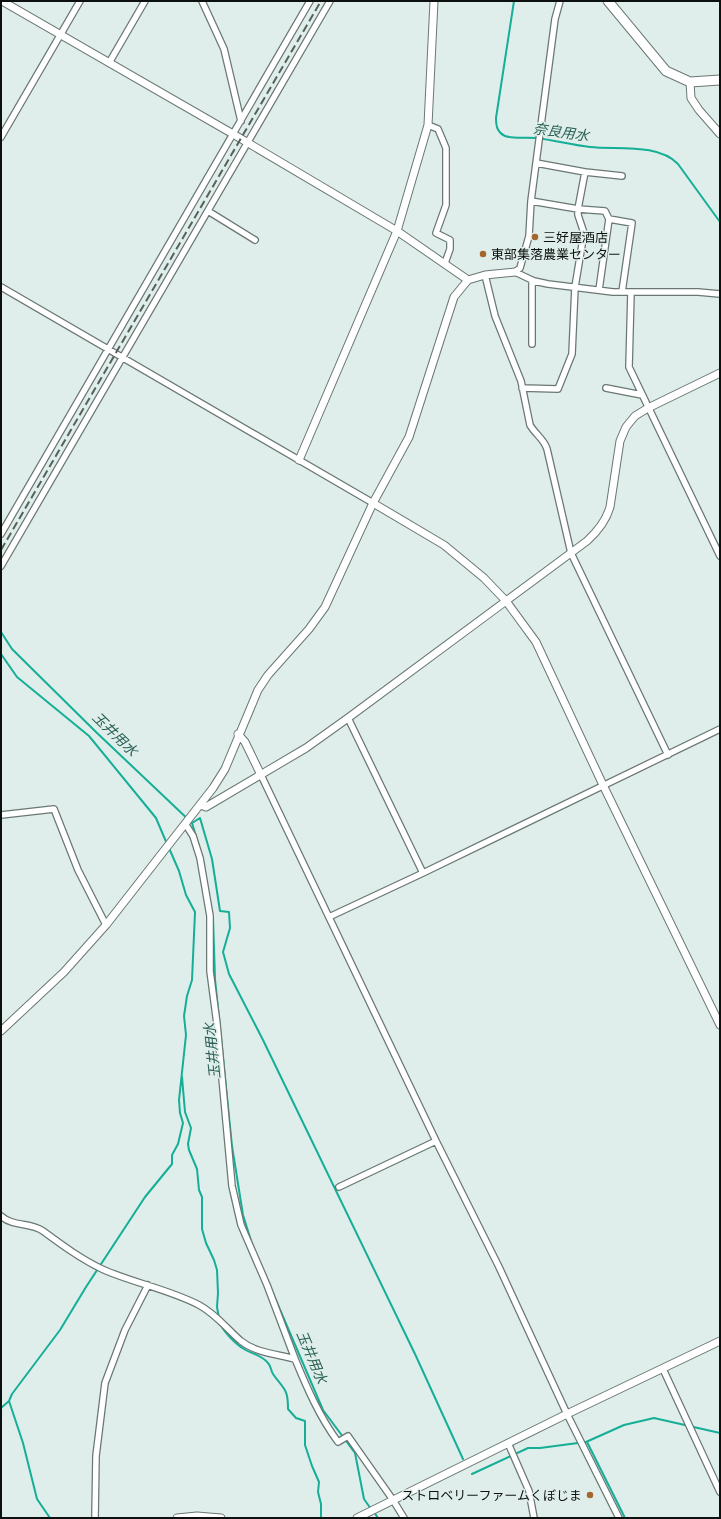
<svg xmlns="http://www.w3.org/2000/svg" width="721" height="1519" font-family="Barlow,'Noto Sans JP',sans-serif">
  <style>
    .lines { fill: none; stroke-linecap: round; stroke-linejoin: round }
    .stream { stroke: #15ae97; stroke-width: 2 }
    .minor-casing { stroke: #6a7774; stroke-width: 8 }
    .tertiary-casing { stroke: #6a7774; stroke-width: 9 }
    .primary-casing { stroke: #6a7774; stroke-width: 11 }
    .minor { stroke: #fff; stroke-width: 5.5 }
    .tertiary { stroke: #fff; stroke-width: 7 }
    .primary { stroke: #fff; stroke-width: 9 }
    .rail { stroke: #57605d; stroke-width: 2; stroke-dasharray: 8 4; stroke-linecap: butt }
    .poi-dot { fill: #a5652e; stroke: #dfeeea; stroke-width: 1.5 }
    .labels { text-anchor: middle; stroke-width: 3; stroke-linejoin: round; paint-order: stroke }
    .poi-label { font-size: 13px; fill: #0c110f; stroke: #dfeeea; text-anchor: start }
    .water-label { font-size: 14px; font-style: italic; fill: #2a6055; stroke: #dfeeea }
  </style>
  <rect width="100%" height="100%" fill="#dfeeea"/>
  <g class="lines">
    <!-- stream -->
    <path class="stream" d="M514,1L496,118C496,126 497,132 505,136C514,139 526,137 536,138C554,140 572,145 590,147C617,150 658,143 678,164L720,222
      M1,632L12,649L96,732L192,823L199,846
      M1,654L17,677L89,736L156,818L167,844
      M192,823L200,818L212,859L220,911L229,912L230,928L223,952L229,974L263,1040L415,1354L463,1459
      M203,860L210,903
      M213,917L215,979L232,1146L243,1215L253,1247
      M182,1077L185,1112L191,1128L188,1144L189,1150L197,1169L199,1190L202,1197V1229L206,1243L214,1260L217,1270L218,1293L217,1307L219,1318
      M272,1291L323,1410L355,1453L364,1499L371,1509
      M220,1322C221,1330 237,1345 244,1349C252,1354 262,1355 268,1363C271,1366 271,1371 273,1374C284,1390 288,1388 288,1409L296,1418L305,1421V1445L312,1466L319,1482L318,1492L321,1504V1518
      M9,1401L23,1443L37,1499L50,1518
      M1,1408L9,1401L12,1394L60,1330L86,1287L145,1197L172,1164V1155L178,1144L183,1123L180,1113L179,1100L186,1035L184,1016L187,996L192,980L195,912L186,895L179,871L169,848
      M586,1442L624,1425L654,1418L720,1433
      M587,1442L625,1518
      M472,1474L528,1448H540L578,1443
      M374,1512L378,1518"/>
    <!-- minor casing -->
    <g class="minor-casing">
      <path id="minor" d="M202,1L224,49L241,121
        M560,1L555,19L531,201L529,236L520,268L515,272L534,281L548,284L613,292H698L720,294
        M109,63L145,1
        M428,125L438,129L446,148V205L436,233L450,240V249L445,263
        M1,137L80,1
        M585,172L622,176
        M531,201L578,209L585,172L536,163
        M208,211L255,240
        M609,219L632,223L622,292
        M485,275L495,316L521,381L530,425C535,434 544,439 547,449L571,553L668,755
        M1,287L373,503
        M631,292L629,367L720,556
        M532,344V280
        M522,388L558,389L572,354L575,287L584,233L578,215V209L605,211L609,219L599,290
        M606,388L642,395
        M1,534L310,1
        M1,566L330,1
        M348,718L423,873
        M261,775L436,1141L499,1267L567,1414L619,1518
        M1,815L54,809L78,870L106,925
        M186,825L193,836L200,858L210,916V971L217,1024L232,1186L241,1225L267,1285L295,1359
        M329,917L423,873L720,729
        M339,1187L436,1141
        M1,1216C13,1227 30,1222 43,1231C62,1245 81,1259 102,1269C133,1283 168,1289 199,1305C216,1314 227,1329 241,1341C256,1353 277,1354 295,1359C307,1388 319,1416 338,1442L348,1436L393,1500L404,1518
        M663,1369L720,1492
        M508,1443L529,1491L534,1518
        M95,1518L96,1456L105,1383L125,1330L148,1285"/>
    </g>
    <!-- tertiary casing -->
    <g class="tertiary-casing">
      <path id="tertiary" d="M2,1L233,134L397,231L468,280
        M690,82L691,98L699,110L720,134
        M299,460L397,231L428,125L434,1
        M373,503L444,545L484,578L506,601L536,642L603,785L720,1025
        M238,734L245,742L261,775
        M201,805L206,807L306,748L348,718L587,541C598,531 606,521 610,507L620,441L626,427L635,416L648,408L720,373
        M1,1031L64,972L106,925L213,788L225,769L258,690L268,675L309,629L325,607L373,503L409,437L454,297L468,280L485,275L515,272
        M177,1518L197,1516L221,1518
        M357,1518L567,1414L720,1341"/>
    </g>
    <!-- primary casing -->
    <g class="primary-casing">
      <path id="primary" d="M608,1L666,71L690,82L720,80"/>
    </g>
    <!-- minor -->
    <use href="#minor" class="minor"/>
    <!-- tertiary -->
    <use href="#tertiary" class="tertiary"/>
    <!-- primary -->
    <use href="#primary" class="primary"/>
    <!-- rail -->
    <path class="rail" d="M1,550L321,1"/>
  </g>
  <!-- markers -->
  <g class="poi-dot">
    <circle cx="535" cy="237" r="4"/>
    <circle cx="483" cy="254" r="4"/>
    <circle cx="590" cy="1495" r="4"/>
  </g>
  <g class="labels">
    <!-- poi labels -->
    <g class="poi-label">
      <text x="543" y="242">三好屋酒店</text>
      <text x="491" y="259">東部集落農業センター</text>
      <text x="582" y="1500" text-anchor="end">ストロベリーファームくぼじま</text>
    </g>
    <!-- water labels -->
    <g class="water-label">
      <text transform="translate(561 132) rotate(8)" y="5">奈良用水</text>
      <text transform="translate(115 734) rotate(44)" y="5">玉井用水</text>
      <text transform="translate(212 1051) rotate(-96)" y="5">玉井用水</text>
      <text transform="translate(312 1357) rotate(67)" y="5">玉井用水</text>
    </g>
  </g>
  <!-- border -->
  <rect width="721" height="1519" fill="none" stroke="#0c110f" stroke-width="4"/>
</svg>
